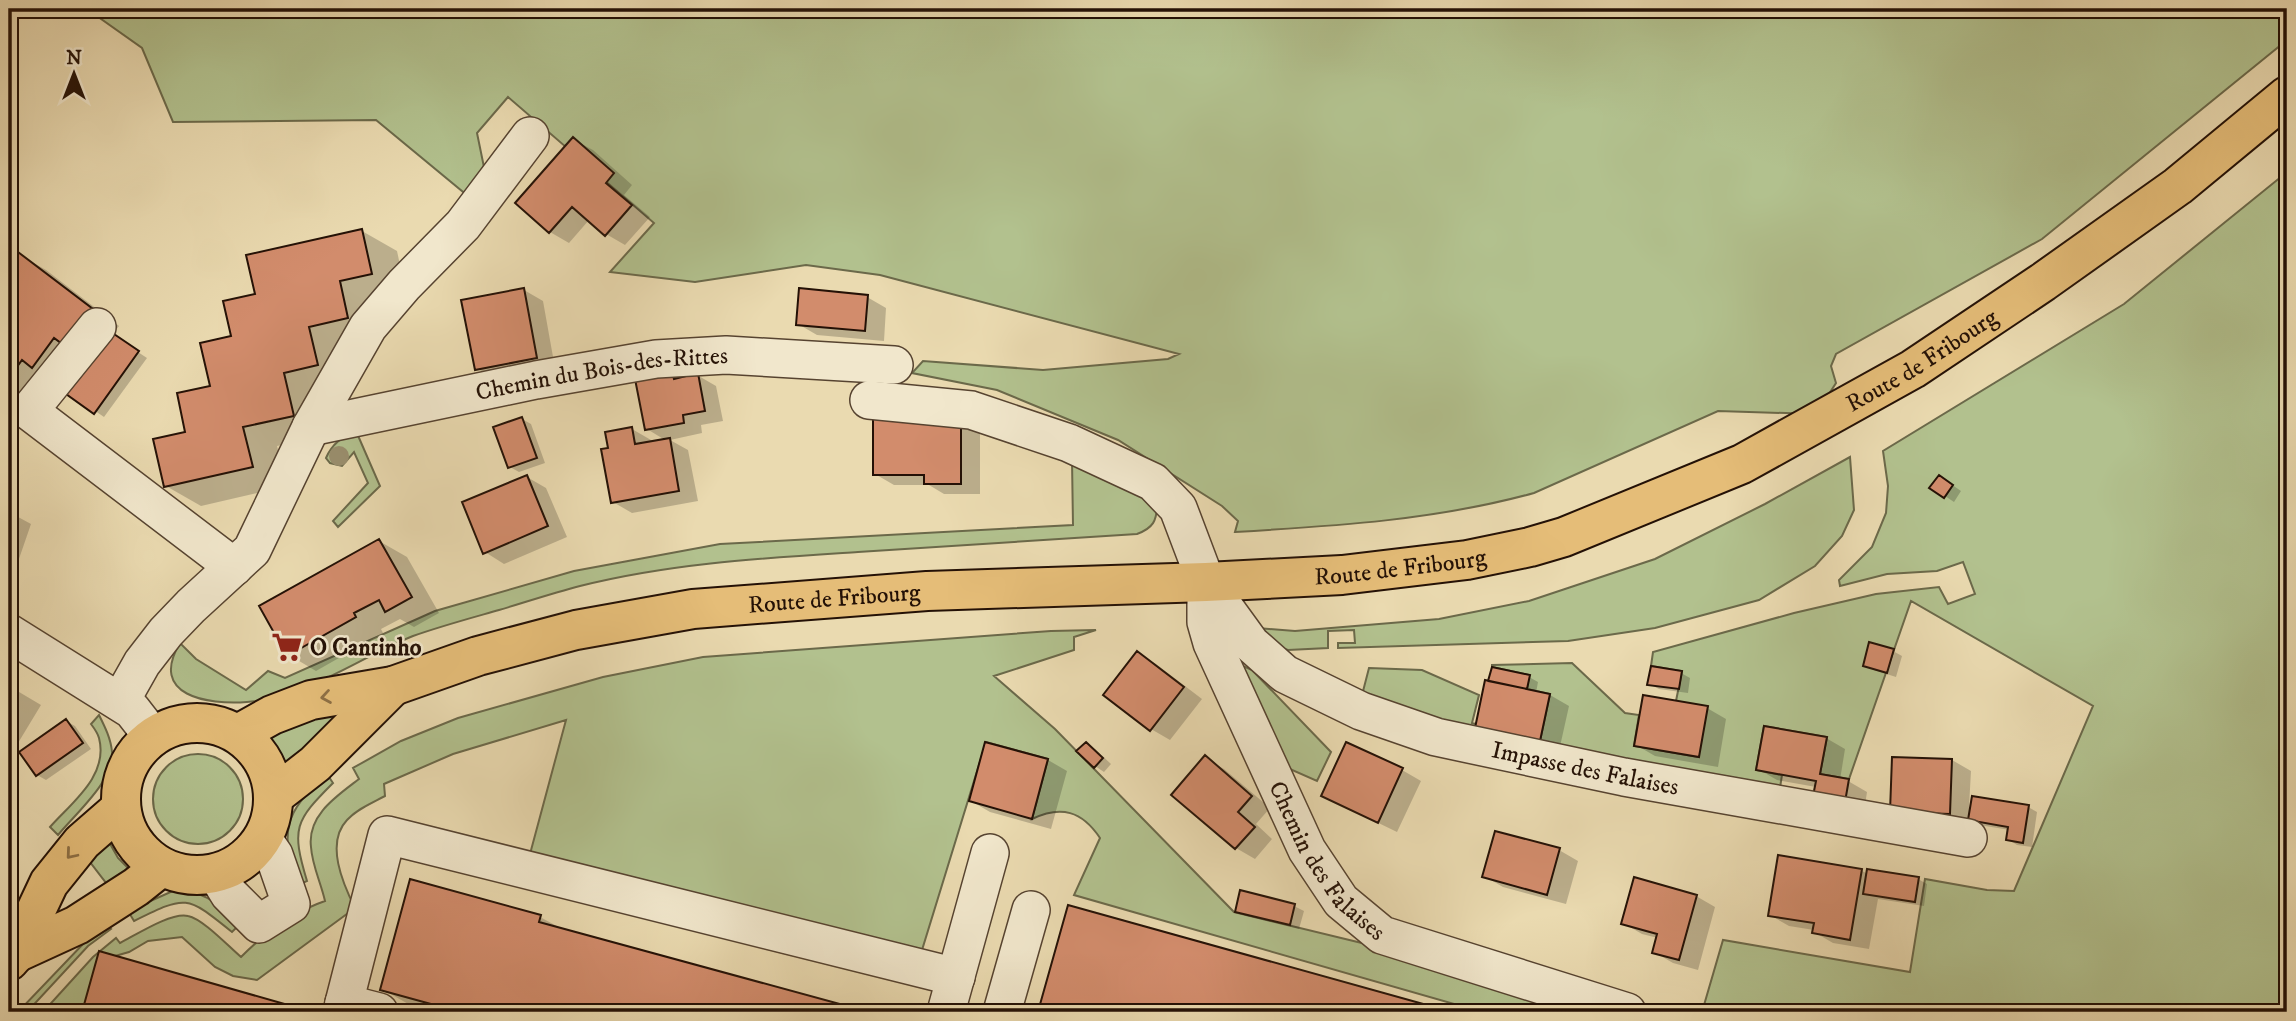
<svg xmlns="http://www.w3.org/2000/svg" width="2296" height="1021" font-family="'IM FELL DW Pica',serif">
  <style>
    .green { fill: #b2c18e; stroke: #6b694a; stroke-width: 2 }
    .shadow { fill: #0003 }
    .building { fill: #d28c6c; stroke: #241106; stroke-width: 2 }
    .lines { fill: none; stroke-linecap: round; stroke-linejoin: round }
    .minor-casing { stroke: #564330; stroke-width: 40 }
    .major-casing { stroke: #241106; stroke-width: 42 }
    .minor { stroke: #f1e7cc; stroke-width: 37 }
    .major { stroke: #e5bd78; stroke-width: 38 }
    .tree { fill: #998e6d }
    .oneway { stroke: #8e7045 }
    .labels { text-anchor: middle; stroke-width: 5; stroke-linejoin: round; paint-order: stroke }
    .street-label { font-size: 24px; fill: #241106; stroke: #f1e7cc }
    .poi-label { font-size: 24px; font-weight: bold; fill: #241106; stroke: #f1e7cc; text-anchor: start }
  </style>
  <rect width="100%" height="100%" fill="#eadab0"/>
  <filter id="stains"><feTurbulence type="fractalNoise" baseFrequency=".00286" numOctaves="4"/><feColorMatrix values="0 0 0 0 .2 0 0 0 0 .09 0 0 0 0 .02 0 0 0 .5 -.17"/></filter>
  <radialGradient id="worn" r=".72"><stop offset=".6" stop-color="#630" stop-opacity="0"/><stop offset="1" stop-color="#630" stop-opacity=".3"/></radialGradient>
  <!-- green -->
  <path class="green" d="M87,9H2287V40L2042,239L1836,354L1831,366L1836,383L1816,414L1718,411L1534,493C1436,520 1336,526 1235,532L1238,521L1222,506L1118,440L997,390L912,373L923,361L1043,370L1168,359L1179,354L880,275L806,265L695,282L610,272L654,223L508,97L477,133L485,172L468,196L376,120L173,122L142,48Z
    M2287,172V1012H1702L1723,940L1910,972L1925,879L1987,890L2014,891L2093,706L1911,601L1849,779L1820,774L1827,737L1764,726L1756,770L1782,775L1779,794L1540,741L1550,694L1527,689L1529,675L1492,667V665L1572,663L1625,713L1639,715L1634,746L1698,757L1676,701L1682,671L1651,666L1653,652L1794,613L1876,594L1939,587L1948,604L1975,594L1963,562L1937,571L1887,574L1840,586L1839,580L1872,547L1886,513L1888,486L1883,451L2124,304Z
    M356,431L380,486L338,527L333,521L368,483L354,452L342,466L330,463L326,458C332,444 342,436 356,431Z
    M1850,457L1854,510L1842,536L1815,566L1759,600L1655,628L1568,641L1338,648V643H1355L1354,630L1328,631V648L1288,650L1269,644L1257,628L1295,631L1439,619L1529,601L1655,559L1765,504Z
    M1072,460L1157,504C1157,521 1153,528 1137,534C1044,540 951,546 858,552C765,558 671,563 580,586C553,593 526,602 499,610C471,618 441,626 413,636C358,658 308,697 247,702C208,705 148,696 180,643L196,659L246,690L268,671L285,678L435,611L574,571L720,544L1073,525Z
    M1096,630L1074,637V650L994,676L1055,729L1234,912L1370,945L1584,1012H1482L1074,895L1100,838C1082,811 1061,805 1032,819L1048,759L986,742L922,950L530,854L566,720L453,754L384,784L385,796C372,803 357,809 347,820C325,843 343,884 355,908L257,980L233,976L215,967L182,937L148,941L129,952L101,960L86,1012H43L93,957L116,938L120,943C136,935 171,912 188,916C203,919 228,946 241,957C265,933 293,912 325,901C321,883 312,865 311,847C307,815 337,796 359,779L353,768L401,741L458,718L603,677L703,657L1051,631Z
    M1232,661L1252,670L1331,752L1317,781L1283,766Z
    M1369,668L1422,670L1479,695L1472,723L1476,724L1479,734L1361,699Z
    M343,714L286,767L279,751L266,734L297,722Z
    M99,715C105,727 111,739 112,752C115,780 75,814 58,835L50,827C71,803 109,776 99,738C98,734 94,728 91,724Z
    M153 799a45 45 0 1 1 90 0a45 45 0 1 1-90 0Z
    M327,774L333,783C295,821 291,828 307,881L296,886C281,829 283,814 327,774Z
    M109,842L118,858L132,872L110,888L90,862Z
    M175,890C203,889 221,907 241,923L232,932C186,895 187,895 134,921L128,911Z
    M107,925L111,929L88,946L27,1012H18L84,943Z"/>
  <!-- shadow -->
  <path class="shadow" d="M574,140L593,150L632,185L624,195L650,217L625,245L606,234L589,220L569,243L550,232Z
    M362,231L397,251L406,293L328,435L277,446L287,486L201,506L166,486L188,433L212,387L233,337L257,296Z
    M18,254L46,270L119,326L112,335L147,358L104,417L69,393L28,404L9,393V267Z
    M524,290L543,301L555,368L495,379L476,368Z
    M867,297L886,308L884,341L817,335L798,324Z
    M672,373L682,379L697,375L716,386L723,421L701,425L702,433L670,440L688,450L698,501L632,513L613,502L610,449L632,429L651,440L652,443L665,440L647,429Z
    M875,417L980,428V494H944L929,485H894L875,474Z
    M522,419L531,424L545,463L519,472L510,467Z
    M527,477L546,488L567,537L504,564L485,552Z
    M1948,482L1961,491L1954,502L1945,496Z
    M9,512L31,524L10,585H9Z
    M379,541L407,557L439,613L414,627L400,619L381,629L383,633L316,671L289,655Z
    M1893,651L1902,656L1896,677L1874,670L1865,665Z
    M1137,653L1156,664L1202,699L1170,740L1151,729Z
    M1681,673L1690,678L1688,693L1659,689L1649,684Z
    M1529,677L1538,682L1536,693L1550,695L1569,706L1559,751L1496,738L1490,683Z
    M9,686L41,705L12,753L9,751Z
    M1707,708L1726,719L1718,767L1655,756L1636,745Z
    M66,721L75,726L91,749L46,780L37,775Z
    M1826,738L1845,749L1840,780L1848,781L1867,792L1864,812L1816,787L1777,780L1758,769Z
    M1086,744L1095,749L1111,764L1104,772L1095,766Z
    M1205,758L1224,769L1270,808L1256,824L1272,839L1255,859L1236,848L1173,795Z
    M1048,760L1067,771L1051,829L990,812L971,801Z
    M1952,760L1971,771L1969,807H2028L2037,812L2032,847L2017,845L2008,839L2010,830L1979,825L1911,822Z
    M1402,770L1421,781L1397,832L1323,796Z
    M1559,850L1578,861L1566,904L1503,887L1484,876Z
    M1862,871L1868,874L1918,879L1927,884L1924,906L1878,899L1869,949L1833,943L1814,932V930L1789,926L1770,915Z
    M1696,896L1715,907L1698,970L1673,963L1654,952L1658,938L1642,934L1623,923Z
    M1294,906L1304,911L1299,929L1246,916L1237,911Z
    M1069,907L1446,1012H1050L1041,1007Z
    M540,917L566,931L862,1012H427L417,1009L382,989Z
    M100,953L288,1007L297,1012H84Z"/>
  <!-- building -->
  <path class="building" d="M573,137L614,173L606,183L632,205L605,236L572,207L549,233L515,203Z
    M362,229L372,274L340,281L348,318L309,327L318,365L284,373L294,416L243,427L253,467L164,487L153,439L185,432L177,393L210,386L200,343L231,336L223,301L255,294L246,255Z
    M18,252L93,309L65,346L54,338L32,368L22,360L9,378V264Z
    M524,288L537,358L475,370L461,300Z
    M799,288L868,295L865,331L796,325Z
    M111,332L139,351L94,414L66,394Z
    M672,371L674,379L698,373L705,411L683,415L684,423L645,430L635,379Z
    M961,415V484H924V475H873V416Z
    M522,417L537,458L508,468L493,427Z
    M632,427L635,444L670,438L679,491L611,503L601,449L608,448L605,432Z
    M527,475L548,526L483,554L462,502Z
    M1939,475L1953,485L1944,498L1929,488Z
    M379,539L412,597L385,612L379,600L354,613L356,617L287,656L259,606Z
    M1869,642L1894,649L1887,673L1863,666Z
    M1137,651L1184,687L1150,731L1103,695Z
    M1651,666L1682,671L1679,689L1647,685Z
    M1492,667L1530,675L1527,689L1488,681Z
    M1485,680L1550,694L1540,741L1475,728Z
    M1643,695L1708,706L1699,757L1634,746Z
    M66,719L83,743L36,776L19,752Z
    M1764,726L1827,737L1820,774L1849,779L1845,802L1813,796L1816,781L1756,770Z
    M985,742L1048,759L1032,819L969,801Z
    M1086,742L1103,758L1094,768L1076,751Z
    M1346,742L1403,768L1378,823L1321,796Z
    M1205,755L1252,796L1238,812L1255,827L1235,849L1171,795Z
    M1892,757L1952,759L1950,814L1890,812Z
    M1972,796L2029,805L2023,843L2006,840L2008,827L1968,820Z
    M1495,831L1560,848L1547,895L1482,877Z
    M1778,855L1862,869L1850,940L1812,933L1814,923L1768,916Z
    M1867,869L1919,877L1915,902L1863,894Z
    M1634,877L1697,895L1679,960L1652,953L1657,934L1621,924Z
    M410,879L541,915L539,922L869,1012H460L380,990Z
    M1240,890L1295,904L1290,925L1235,912Z
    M1068,905L1452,1012H1055L1039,1008Z
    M99,951L288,1005L286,1012H82Z"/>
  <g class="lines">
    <!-- minor casing -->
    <g class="minor-casing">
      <g id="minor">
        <path d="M97,327L29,411L234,567"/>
        <path id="s1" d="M869,400L971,410L1069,443L1153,482L1178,508L1206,582L1251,644L1285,674L1361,711L1436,737L1624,777L1968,838"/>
        <path id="s2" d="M311,427L536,380L656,359L726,355L894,365"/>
        <path id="s3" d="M1206,582V622L1212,643L1307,850L1341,901L1382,935L1627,1012"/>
        <path d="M9,633L132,710L153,737"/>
        <path d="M120,702L142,663L166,632L191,606L252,550L311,427L368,327L404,285L463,225L530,136"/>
        <path d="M216,873L229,894L259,924L291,904L274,855L263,839"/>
        <path d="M344,1003L387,835L956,977"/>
        <path d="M342,1012L344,1003L379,1012"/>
        <path d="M946,1012L990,853"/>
        <path d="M1002,1012L1031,910"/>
      </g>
    </g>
    <!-- major casing -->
    <g class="major-casing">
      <g id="major">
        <circle cx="197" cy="799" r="76"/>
        <path id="s4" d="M238,734L272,715L311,700L393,686L478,656L576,630L693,609L927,591L1206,582L1342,575L1467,560L1530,547L1564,537L1742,464L1913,369L2043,282L2178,186L2287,96"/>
        <path d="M274,796L315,764L393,686"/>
        <path d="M16,953L77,925L136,887L161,867"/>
        <path d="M9,961L16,953L49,883L82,842L121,808"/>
      </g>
    </g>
    <!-- minor -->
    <use href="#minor" class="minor"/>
    <!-- major -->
    <use href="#major" class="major"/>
  </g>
  <!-- trees -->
  <circle class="tree" cx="339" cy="456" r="10"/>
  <!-- one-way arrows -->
  <defs><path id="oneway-chevron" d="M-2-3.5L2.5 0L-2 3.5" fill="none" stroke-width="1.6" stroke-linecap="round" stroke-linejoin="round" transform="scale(1.75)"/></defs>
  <g class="oneway">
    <use href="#oneway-chevron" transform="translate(326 697) rotate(171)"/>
    <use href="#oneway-chevron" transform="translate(71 854) rotate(130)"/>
  </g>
  <!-- icons -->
  <defs>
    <g id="supermarket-bare" transform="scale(2.415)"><path d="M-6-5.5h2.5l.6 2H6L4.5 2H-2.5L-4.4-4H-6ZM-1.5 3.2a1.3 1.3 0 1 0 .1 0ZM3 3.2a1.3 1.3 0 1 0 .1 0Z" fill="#8f2418" stroke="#f1e7cc" stroke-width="2.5" paint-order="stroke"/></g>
  </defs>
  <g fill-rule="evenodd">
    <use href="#supermarket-bare" x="287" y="647"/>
  </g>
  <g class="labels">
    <!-- street labels -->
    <g class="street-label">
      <text dy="8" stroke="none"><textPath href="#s4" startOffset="1750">Route de Fribourg</textPath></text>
      <text dy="8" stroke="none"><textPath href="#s2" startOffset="296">Chemin du Bois-des-Rittes</textPath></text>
      <text dy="8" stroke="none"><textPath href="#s4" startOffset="1183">Route de Fribourg</textPath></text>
      <text dy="8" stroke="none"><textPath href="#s4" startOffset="616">Route de Fribourg</textPath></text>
      <text dy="8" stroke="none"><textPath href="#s1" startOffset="852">Impasse des Falaises</textPath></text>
      <text dy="8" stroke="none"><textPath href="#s3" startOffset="310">Chemin des Falaises</textPath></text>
    </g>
    <!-- poi labels -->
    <g class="poi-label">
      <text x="310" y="655">O Cantinho</text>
    </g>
  </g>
  <!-- margin -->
  <rect width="2296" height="1021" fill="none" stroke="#eadab0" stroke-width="35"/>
  <rect x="10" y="10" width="2275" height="1000" fill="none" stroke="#241106" stroke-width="3.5"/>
  <rect x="18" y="18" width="2261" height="986" fill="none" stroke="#241106" stroke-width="2"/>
  <!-- north arrow -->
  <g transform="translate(74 74)" stroke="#f1e7cc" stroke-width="5" paint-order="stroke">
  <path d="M0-5L12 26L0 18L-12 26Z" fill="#241106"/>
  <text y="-10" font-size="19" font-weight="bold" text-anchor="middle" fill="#241106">N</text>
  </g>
  <rect width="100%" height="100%" filter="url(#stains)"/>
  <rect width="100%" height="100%" fill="url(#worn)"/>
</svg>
